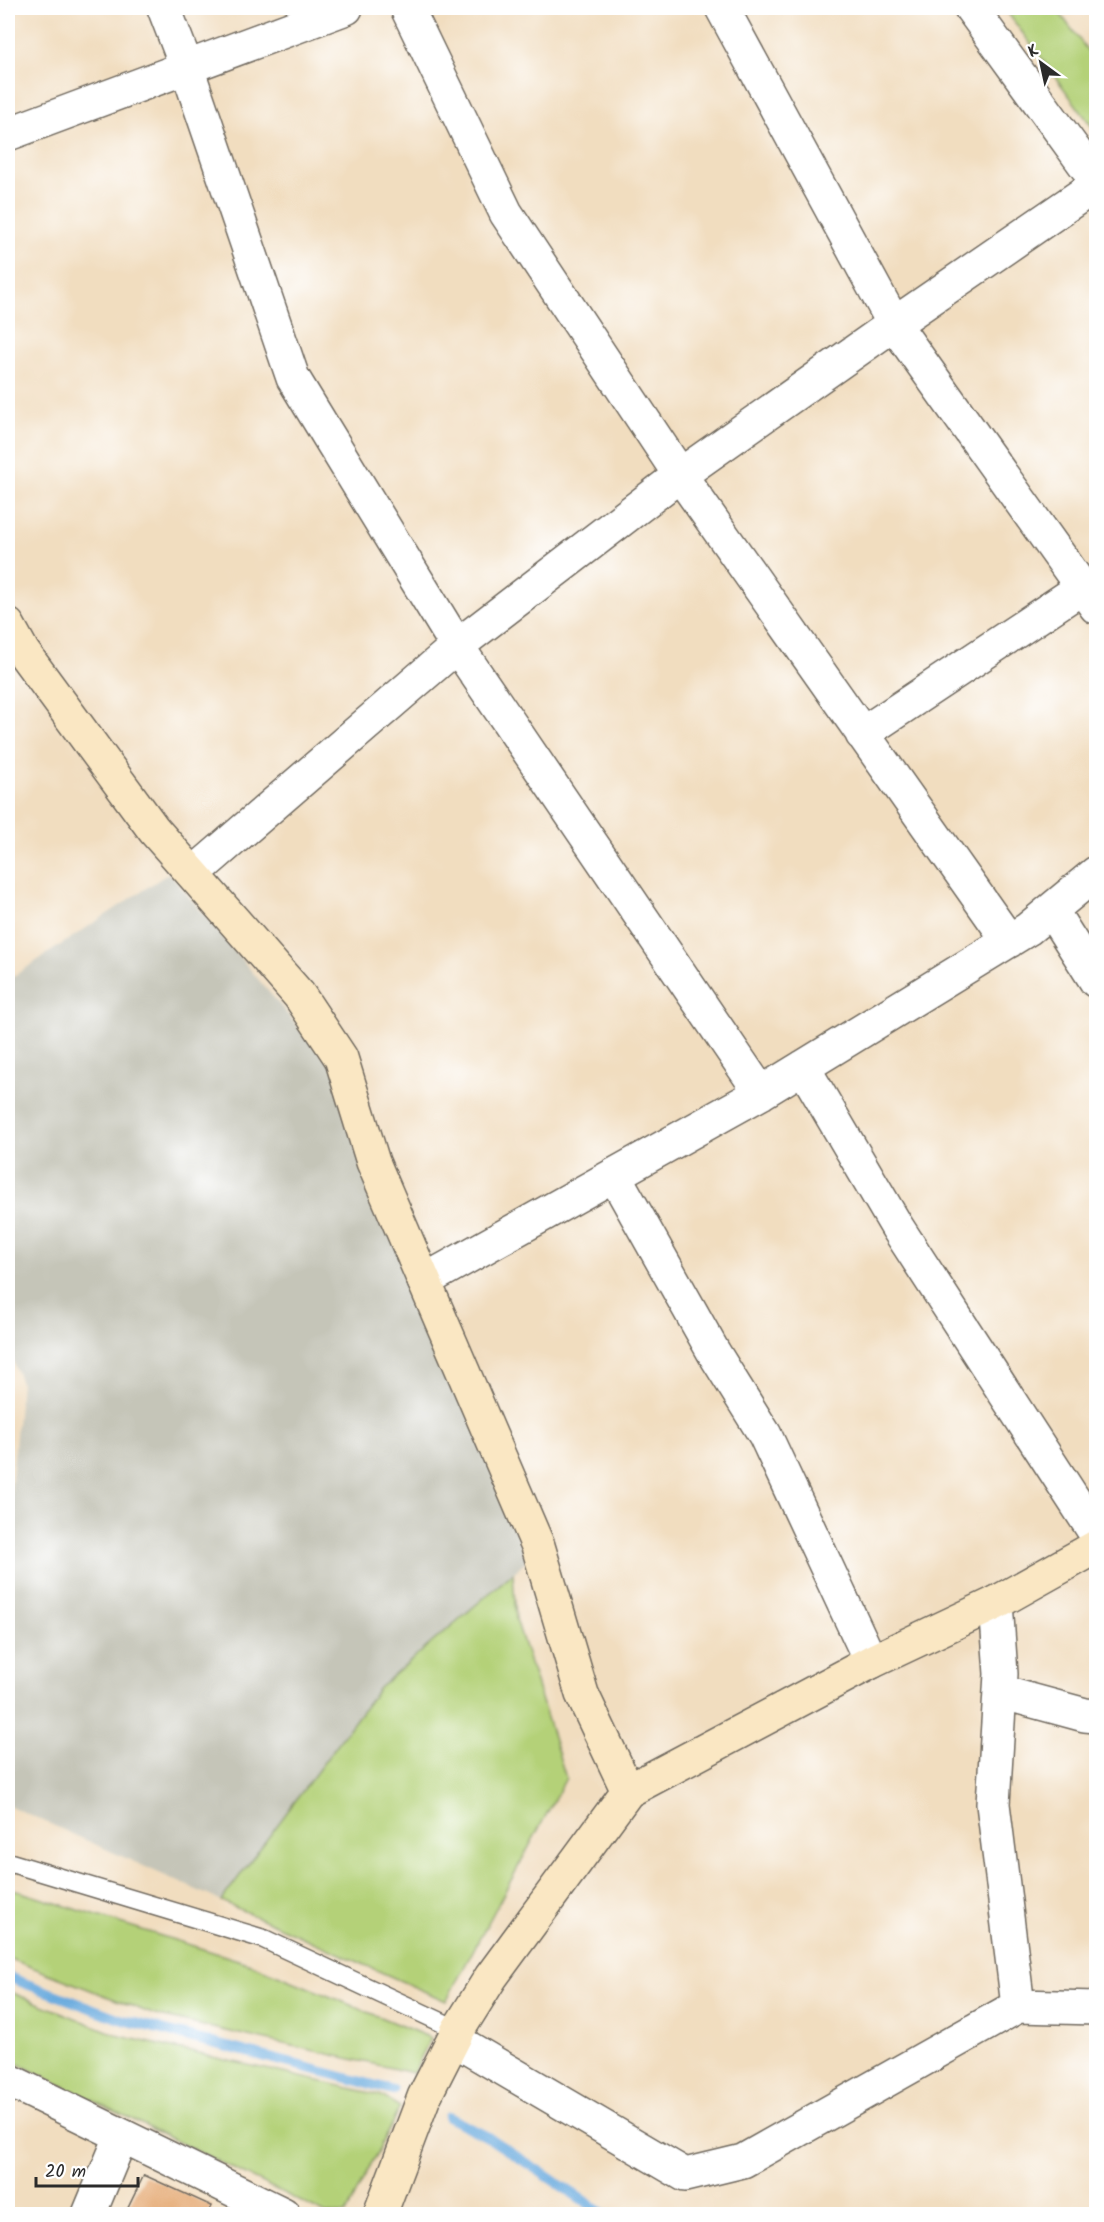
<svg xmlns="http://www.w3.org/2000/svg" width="1104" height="2222" font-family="Kalam,sans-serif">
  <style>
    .industrial { fill: #c5c5b8 }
    .green { fill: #b4d178; stroke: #707e52; stroke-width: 1.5 }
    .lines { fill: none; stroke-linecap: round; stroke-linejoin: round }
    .stream { stroke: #6babde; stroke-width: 10 }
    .building { fill: #e5aa74 }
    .lane-casing { stroke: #70695f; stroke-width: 21 }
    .street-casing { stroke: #70695f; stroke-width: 36 }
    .secondary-casing { stroke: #70695f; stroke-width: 36 }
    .lane { stroke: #fff; stroke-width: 18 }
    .street { stroke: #fff; stroke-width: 33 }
    .secondary { stroke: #fae7c3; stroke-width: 33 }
  </style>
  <rect width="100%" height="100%" fill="#fff"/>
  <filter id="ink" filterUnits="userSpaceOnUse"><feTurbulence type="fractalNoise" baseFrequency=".0167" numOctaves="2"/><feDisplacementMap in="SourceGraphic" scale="12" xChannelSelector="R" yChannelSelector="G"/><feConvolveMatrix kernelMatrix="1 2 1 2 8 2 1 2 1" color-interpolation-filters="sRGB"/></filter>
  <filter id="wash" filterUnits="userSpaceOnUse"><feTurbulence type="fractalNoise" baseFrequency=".008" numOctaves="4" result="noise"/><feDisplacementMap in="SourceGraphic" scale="24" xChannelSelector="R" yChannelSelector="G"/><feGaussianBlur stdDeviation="1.35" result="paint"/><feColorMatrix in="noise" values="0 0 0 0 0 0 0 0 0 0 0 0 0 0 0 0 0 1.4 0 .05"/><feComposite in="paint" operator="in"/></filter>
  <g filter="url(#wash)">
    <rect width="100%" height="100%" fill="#f1ddbf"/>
    <!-- industrial -->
    <path class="industrial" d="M169,873L347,1085L527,1561L379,1688L221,1901L8,1805V1520L21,1383L8,1347V980Z"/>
    <!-- green -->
    <path class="green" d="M1004,8H1056L1096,62V132Z
      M513,1573L516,1619L566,1778L446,2001L221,1901L379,1688Z
      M8,1888L251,1964L431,2038L413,2073L155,2015L8,1958Z
      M8,1991L120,2036L380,2095L400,2107L346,2214H326L8,2059Z"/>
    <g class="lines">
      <!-- stream -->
      <path class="stream" d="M8,1977L120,2019L393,2090
        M448,2117L486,2136L604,2214"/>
    </g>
    <g id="blocks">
      <!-- building -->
      <path class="building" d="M144,2175L212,2206L208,2214H125Z"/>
    </g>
  </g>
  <g filter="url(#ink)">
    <use href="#blocks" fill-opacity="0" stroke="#70695f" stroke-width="1.5"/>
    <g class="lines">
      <!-- lane casing -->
      <g class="lane-casing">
        <path id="lane" d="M8,1862L264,1939L458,2030"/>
      </g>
      <!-- street casing -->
      <g class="street-casing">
        <path id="street" d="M164,8L187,68L293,378L457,646L761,1093L424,1281
          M407,8L506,213L680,475L1009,941
          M722,8L894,324L1096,607
          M971,8L1096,180
          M8,134L346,8
          M862,734L1083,587
          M193,874L457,646L680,475L894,324L1096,185
          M1051,910L1096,981
          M803,1067L897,1227L1096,1534
          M761,1093L1028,929L1096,873
          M614,1175L714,1353L765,1435L871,1662
          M996,1603L1001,1674L993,1804L1018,2006
          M1000,1692L1085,1715L1096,1716
          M458,2030V2042L685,2175L743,2161L1018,2006L1096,2008
          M8,2080L283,2214
          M89,2214L121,2137"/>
      </g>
      <!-- secondary casing -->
      <g class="secondary-casing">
        <path id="secondary" d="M8,625L23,652L154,830L299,995L341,1058L373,1162L538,1546L582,1694L628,1791
          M380,2214L424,2097L458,2030L491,1977L628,1791L871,1662L996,1603L1096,1547"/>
      </g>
      <!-- lane -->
      <use href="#lane" class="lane"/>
      <!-- street -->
      <use href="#street" class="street"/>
      <!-- secondary -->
      <use href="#secondary" class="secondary"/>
    </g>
  </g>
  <!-- margin -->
  <rect width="1104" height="2222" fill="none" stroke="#fff" stroke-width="30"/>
  <!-- north arrow -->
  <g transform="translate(1041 63) rotate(327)" stroke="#ffffff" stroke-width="4.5" paint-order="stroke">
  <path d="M0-4.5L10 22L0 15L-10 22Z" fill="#2b2b2b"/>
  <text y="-9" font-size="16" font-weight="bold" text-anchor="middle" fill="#2b2b2b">K</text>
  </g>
  <!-- scale -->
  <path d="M36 2177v9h102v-9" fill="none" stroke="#2b2b2b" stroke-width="3"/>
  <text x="45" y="2177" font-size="18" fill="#2b2b2b" stroke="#ffffff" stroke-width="4.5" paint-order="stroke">20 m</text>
</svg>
